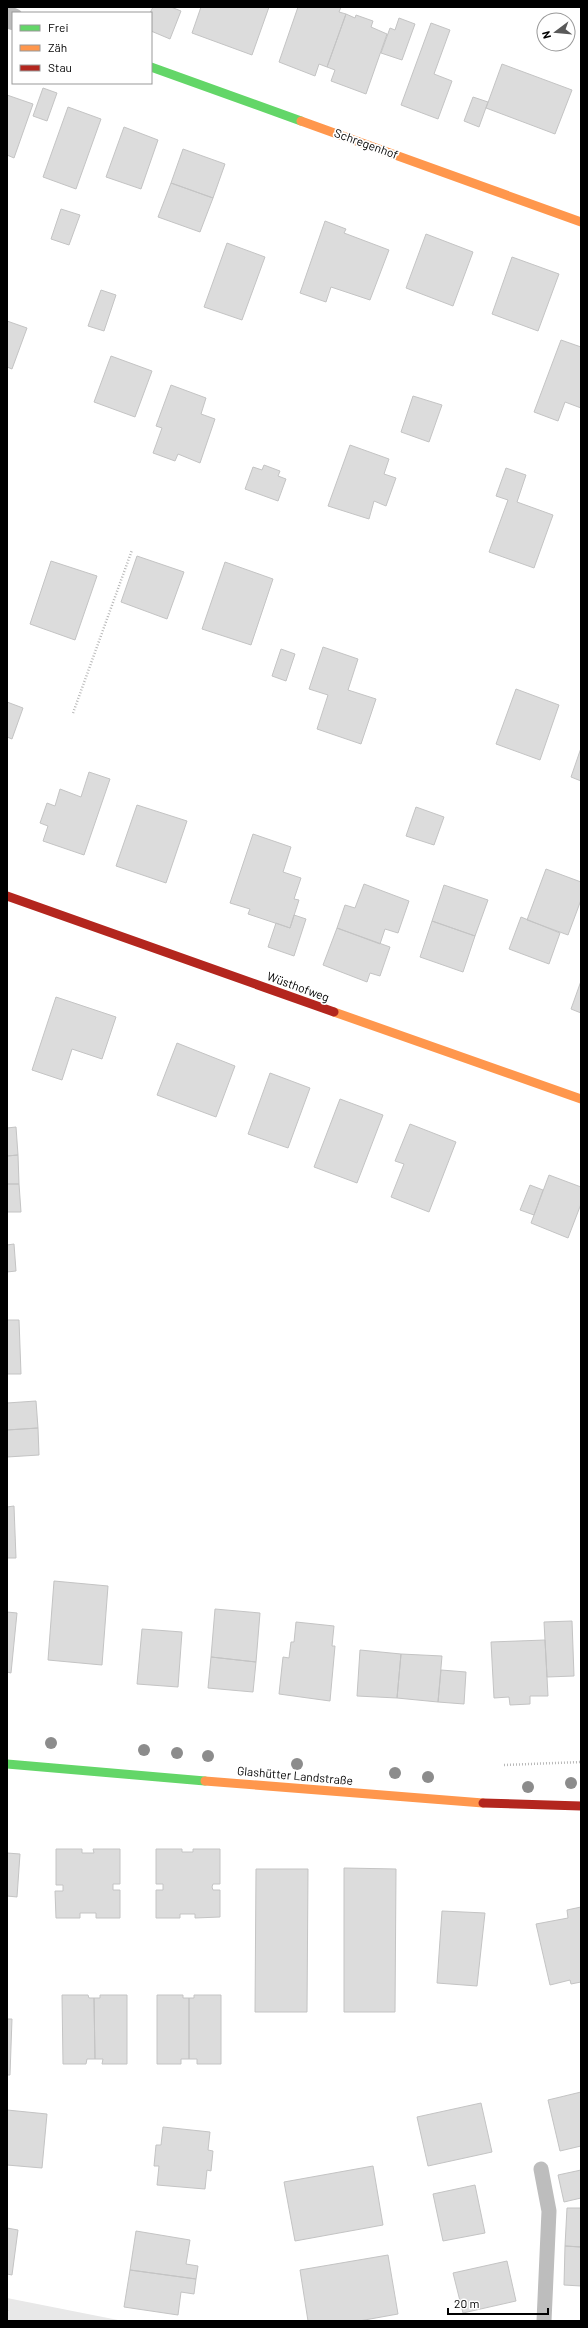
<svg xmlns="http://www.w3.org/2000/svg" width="588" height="2328" font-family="Barlow,sans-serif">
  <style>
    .green { fill: #e8e8e8 }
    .building { fill: #dcdcdc; stroke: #c4c4c4 }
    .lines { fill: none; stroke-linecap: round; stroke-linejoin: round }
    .path { stroke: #b8b8b8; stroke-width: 2.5; stroke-dasharray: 1 2; stroke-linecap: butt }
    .lane { stroke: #bdbdbd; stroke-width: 15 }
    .street { stroke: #bdbdbd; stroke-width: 22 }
    .fast { stroke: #63d668; stroke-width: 9 }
    .slow { stroke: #ff974d; stroke-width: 9 }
    .jam { stroke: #b3261e; stroke-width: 9 }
    .tree { fill: #8c8c8c }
    .labels { text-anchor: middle; stroke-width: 3.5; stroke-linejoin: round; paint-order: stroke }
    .street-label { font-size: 12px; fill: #000; stroke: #fff }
  </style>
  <rect width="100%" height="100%" fill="#fff"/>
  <!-- green -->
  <path class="green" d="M7,2298L123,2321H7Z"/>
  <!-- building -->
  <path class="building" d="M153,7H171L181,11L170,39L151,31L150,13Z
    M201,7H269L252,55L192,33Z
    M298,7H341L339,12L346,14L327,67L319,64L315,76L279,62Z
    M346,14L355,18L356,15L373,21L371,27L387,34L366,94L331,81L335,70L327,67Z
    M399,18L415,24L402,60L381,53L390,28L395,30Z
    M431,23L450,30L434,74L452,81L438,119L401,105Z
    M502,64L572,90L555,134L486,108Z
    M43,88L57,93L47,121L33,116Z
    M7,95L33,104L14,158L7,155Z
    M473,97L488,102L479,127L464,121Z
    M68,107L101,119L76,189L43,177Z
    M124,127L158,140L141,189L106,177Z
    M183,149L225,164L213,198L171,183Z
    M171,183L213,198L200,232L158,217Z
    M61,209L80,215L69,245L51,239Z
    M325,221L346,229L344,233L389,250L370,300L331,287L326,302L300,293Z
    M426,234L473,252L453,306L406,288Z
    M227,243L265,257L242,320L204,307Z
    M512,257L559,274L538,331L492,314Z
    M101,290L116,295L104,331L88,326Z
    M7,321L27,328L12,369L7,367Z
    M561,340L581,347V408L565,402L558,421L534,412Z
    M111,356L152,371L135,417L94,402Z
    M171,385L206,398L201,414L215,419L200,463L178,454L175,461L153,453L162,428L156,426Z
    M413,396L442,405L429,442L401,432Z
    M350,445L389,459L384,474L396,478L386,506L374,501L369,519L328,506Z
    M264,465L280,471L278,476L286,479L278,501L245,489L253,467L262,470Z
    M506,468L526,475L517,502L553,515L534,568L489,552L508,500L496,496Z
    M137,556L184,572L167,619L121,602Z
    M51,561L97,576L75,640L30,624Z
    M225,562L273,579L251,645L202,629Z
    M323,647L358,659L348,690L376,699L361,744L317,729L328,695L309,689Z
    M281,649L295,654L286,681L272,676Z
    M516,689L559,705L540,760L496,744Z
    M7,702L23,708L12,739L7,737Z
    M581,748V781L571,777Z
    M89,772L110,779L84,855L43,841L48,826L40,823L47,803L55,806L60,789L81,797Z
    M137,805L187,821L166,883L116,866Z
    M416,807L444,817L434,845L406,836Z
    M253,834L291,847L283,872L301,878L294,899L299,900L290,928L248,914L250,909L230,903Z
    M546,869L581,882V900L568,935L527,920Z
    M364,884L409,901L398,933L385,929L380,944L337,928L345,905L355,908Z
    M444,885L488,900L475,936L432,921Z
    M294,915L306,919L294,956L268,947L276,923L290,928Z
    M521,917L560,933L549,964L509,949Z
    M432,921L475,936L463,972L420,957Z
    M337,928L390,947L380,976L370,973L367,982L323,965Z
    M581,981V1013L571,1009Z
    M56,997L116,1017L102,1059L72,1049L62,1080L32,1070Z
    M177,1043L235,1066L216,1117L157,1095Z
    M270,1073L310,1088L288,1148L248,1134Z
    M340,1099L383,1115L357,1183L314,1167Z
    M410,1124L456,1142L429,1212L391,1197L404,1164L395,1161Z
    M16,1127L18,1155L7,1156V1128Z
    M18,1155L19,1184H7V1156Z
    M549,1175L581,1187V1204L568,1238L531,1223Z
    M7,1184H19L21,1212H7Z
    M530,1185L543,1190L534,1215L520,1210Z
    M14,1244L16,1271L7,1272V1245Z
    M7,1320H19L21,1374H7Z
    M36,1401L38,1428L7,1430V1403Z
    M38,1428L39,1455L7,1457V1430Z
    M14,1506L16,1558H7V1507Z
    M54,1581L108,1586L102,1665L48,1660Z
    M215,1609L260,1613L256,1662L211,1657Z
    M7,1612L17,1613L11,1673L7,1672Z
    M572,1621L574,1676L547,1677L544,1622Z
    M296,1622L334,1626L332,1646H335L330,1701L279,1694L283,1657L289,1658L291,1642H294Z
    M142,1629L182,1632L178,1687L137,1684Z
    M545,1640L548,1696H530V1704L510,1705L509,1697L494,1698L491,1642Z
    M360,1650L401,1654L397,1698L357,1696Z
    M401,1654L442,1656L438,1702L397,1698Z
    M211,1657L256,1662L253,1692L208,1688Z
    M441,1670L466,1672L464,1704L438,1702Z
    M56,1849H82V1853H94L93,1849H120V1884H113V1890H120V1918H96V1913H80V1918H56L55,1891H63V1885H56Z
    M156,1849H182V1852H193V1849H220V1884H213L212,1887L213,1890H220V1917L195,1918V1914H180V1918H156V1890H163V1884H156Z
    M7,1853L20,1854L17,1897L7,1896Z
    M344,1868L396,1869L395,2012H344Z
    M256,1869H308L307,2012H255Z
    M581,1907V1982L571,1984L570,1980L550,1985L536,1924L568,1918L567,1910Z
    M442,1911L485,1913L477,1986L437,1983Z
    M62,1995H88L89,1998H94L95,2059H87L86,2064H63Z
    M100,1995H127V2064H102L103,2059H95L94,1998H100Z
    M157,1995H183V1998H189V2059H181V2064H157Z
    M194,1995H221V2064H197V2059H189V1998H194Z
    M7,2019H12L10,2075H7Z
    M581,2092V2146L560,2151L548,2100Z
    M481,2103L492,2152L428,2166L417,2117Z
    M7,2110L47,2114L42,2168L7,2165Z
    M163,2127L210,2132L208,2150L213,2151L211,2171L207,2170L205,2189L157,2185L159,2166H154L156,2145H161Z
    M373,2166L383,2225L295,2241L284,2182Z
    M581,2170V2198L564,2202L558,2175Z
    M475,2185L485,2233L443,2241L433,2194Z
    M567,2208H581V2247L565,2246Z
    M7,2228L18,2230L12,2275L7,2274Z
    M136,2231L190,2240L186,2264L198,2266L196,2279L130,2270Z
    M565,2246L581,2247V2286L564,2285Z
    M388,2255L398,2314L359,2321H308L300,2270Z
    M507,2261L516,2301L463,2313L453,2273Z
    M130,2270L196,2279L194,2294L181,2292L178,2315L124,2307Z"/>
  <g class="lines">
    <!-- path -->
    <path class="path" d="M73,713L132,550
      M504,1765L581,1762
      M7,2310V2313"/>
    <!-- lane -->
    <path class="lane" d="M541,2169L549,2211L544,2321"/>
    <!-- street -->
    <path class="street" d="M7,17L13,19"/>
    <!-- fast -->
    <path class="fast" d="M151,67L301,121
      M7,1764L205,1781"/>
    <!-- slow -->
    <path class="slow" d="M301,121L581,222
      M334,1012L581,1099
      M205,1781L483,1803"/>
    <!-- jam -->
    <path class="jam" d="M7,896L334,1012
      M483,1803L581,1806"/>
  </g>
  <!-- trees -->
  <g class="tree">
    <circle cx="51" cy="1743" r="6"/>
    <circle cx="144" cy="1750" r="6"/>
    <circle cx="177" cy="1753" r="6"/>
    <circle cx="208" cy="1756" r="6"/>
    <circle cx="297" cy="1764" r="6"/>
    <circle cx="395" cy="1773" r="6"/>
    <circle cx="428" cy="1777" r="6"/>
    <circle cx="571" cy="1783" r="6"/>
    <circle cx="528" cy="1787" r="6"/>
  </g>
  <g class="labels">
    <!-- street labels -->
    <g class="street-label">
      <text transform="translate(366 144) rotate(20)" y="4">Schregenhof</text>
      <text transform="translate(298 987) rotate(20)" y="4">Wüsthofweg</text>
      <text transform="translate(295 1776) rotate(5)" y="4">Glashütter Landstraße</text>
    </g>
  </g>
  <!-- border -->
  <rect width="588" height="2328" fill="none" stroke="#000000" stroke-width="16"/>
  <!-- legend -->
  <rect x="12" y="12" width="140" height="72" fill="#ffffff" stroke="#999999"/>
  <rect x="20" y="25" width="20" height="6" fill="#63d668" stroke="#999999"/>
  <text x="48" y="32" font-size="12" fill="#000000">Frei</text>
  <rect x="20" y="45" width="20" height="6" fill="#ff974d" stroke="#999999"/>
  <text x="48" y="52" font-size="12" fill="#000000">Zäh</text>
  <rect x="20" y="65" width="20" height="6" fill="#b3261e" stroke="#999999"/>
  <text x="48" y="72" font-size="12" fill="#000000">Stau</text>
  <!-- north arrow -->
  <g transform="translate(556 32) rotate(254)"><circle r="19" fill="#ffffff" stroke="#999999"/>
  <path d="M0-3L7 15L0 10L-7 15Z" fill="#595959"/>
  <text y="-6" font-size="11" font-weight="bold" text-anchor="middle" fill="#000000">N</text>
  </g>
  <!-- scale -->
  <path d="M448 2308v6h100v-6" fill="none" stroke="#000000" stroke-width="2"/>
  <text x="454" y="2308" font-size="12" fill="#000000" stroke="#ffffff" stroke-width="3" paint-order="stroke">20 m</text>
</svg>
